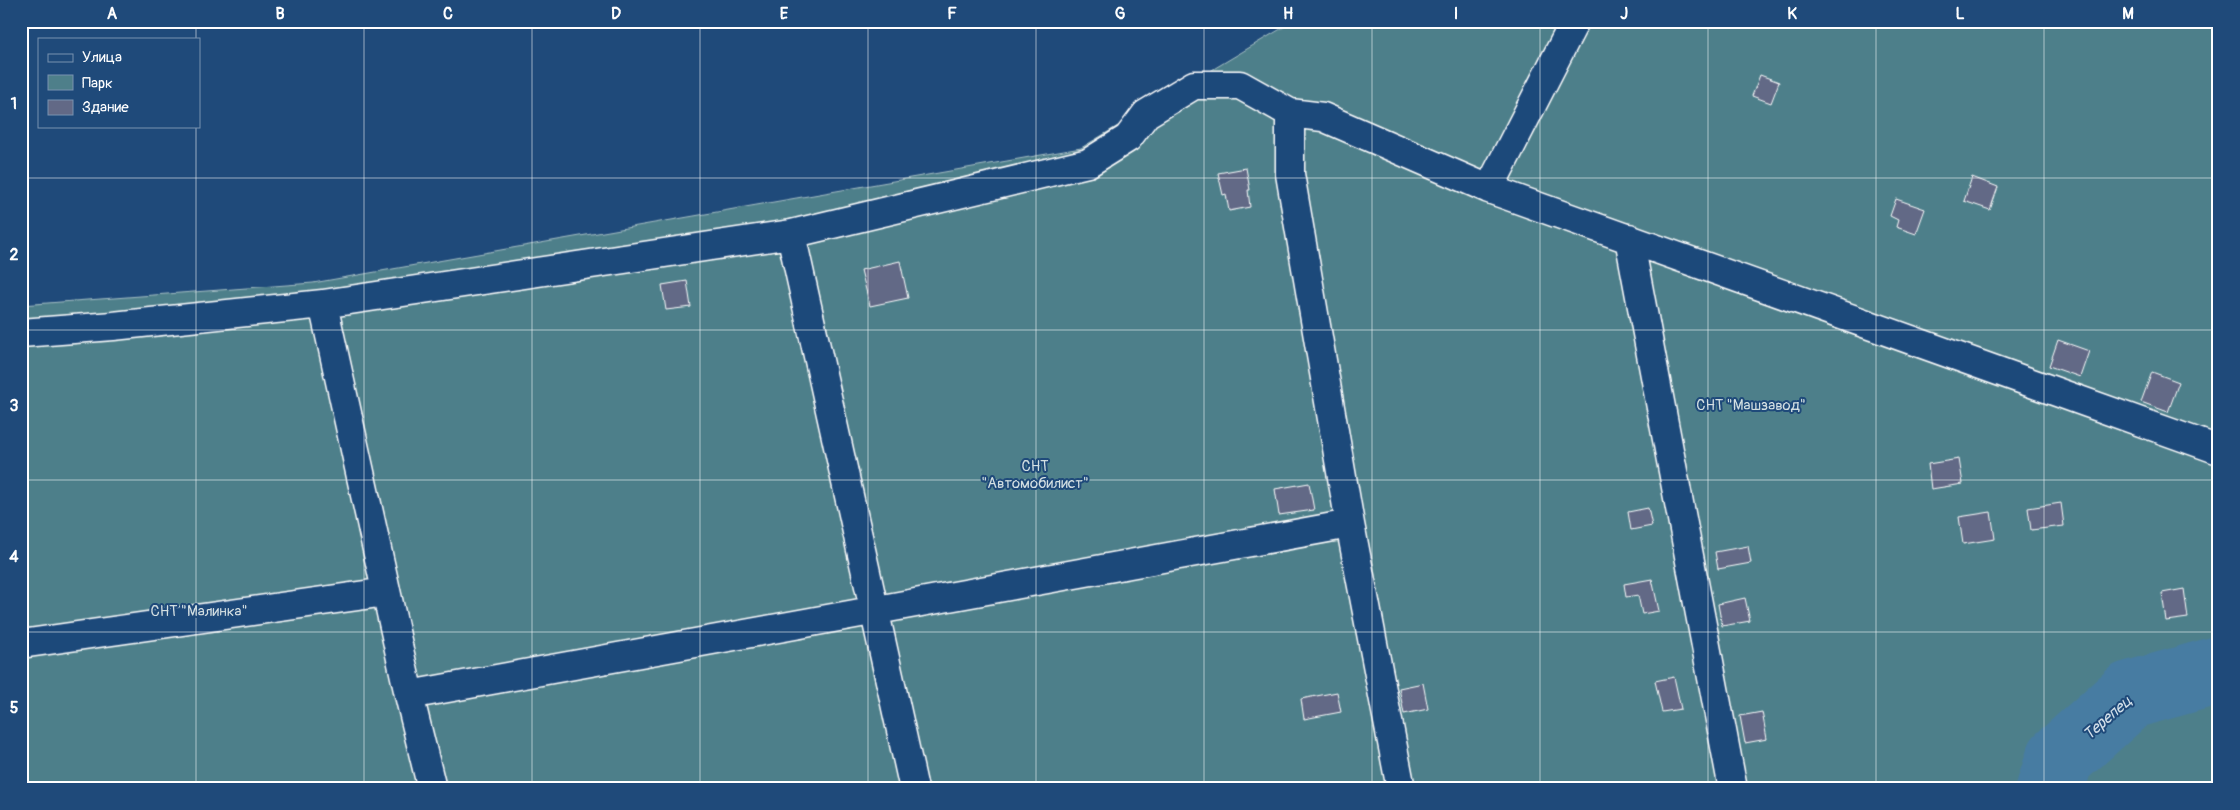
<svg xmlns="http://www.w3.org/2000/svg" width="2240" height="810" font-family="Pangolin,sans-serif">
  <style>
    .green { fill: #4e7f8a; stroke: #a6bfc4 }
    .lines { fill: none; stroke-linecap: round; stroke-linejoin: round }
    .river { stroke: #467ca2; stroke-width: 68 }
    .building { fill: #626986; stroke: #fff }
    .minor-casing { stroke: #fff; stroke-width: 31 }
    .minor { stroke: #1f4a7a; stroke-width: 28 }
    .grid { fill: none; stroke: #fff; stroke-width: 1; stroke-opacity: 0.55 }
    .labels { text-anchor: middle; stroke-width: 4; stroke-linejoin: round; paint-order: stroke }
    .park-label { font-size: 15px; fill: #d3dfe2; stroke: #1f4a7a }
    .water-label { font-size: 16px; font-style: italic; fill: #d1dee8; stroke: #1f4a7a }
    .neatline { fill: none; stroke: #fff; stroke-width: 2 }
    .grid-label { font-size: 16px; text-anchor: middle; font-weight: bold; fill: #fff }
  </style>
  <rect width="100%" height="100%" fill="#1f4a7a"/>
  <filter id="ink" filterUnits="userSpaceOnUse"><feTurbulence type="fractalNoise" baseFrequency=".02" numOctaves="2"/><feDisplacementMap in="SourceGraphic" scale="10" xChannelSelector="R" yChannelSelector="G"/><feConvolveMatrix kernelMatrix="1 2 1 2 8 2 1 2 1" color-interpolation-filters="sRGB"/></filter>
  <g filter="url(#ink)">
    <!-- green -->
    <path class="green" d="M1294,21H2219V789H21V305L313,283L1081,148Z"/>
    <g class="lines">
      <!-- river -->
      <path class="river" d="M2050,789L2060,758L2130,695L2219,670"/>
    </g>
    <!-- building -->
    <path class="building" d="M1760,75L1779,82L1771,103L1752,96Z
      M1246,168L1250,190H1248L1250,207L1229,211L1226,194L1223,195L1218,173Z
      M1972,177L1998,187L1990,210L1964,201Z
      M1896,199L1925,209L1916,234L1896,227L1898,220L1890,216Z
      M900,261L908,298L870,306L861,270Z
      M687,281L691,307L666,310L662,285Z
      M2058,340L2089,351L2080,377L2049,366Z
      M2152,372L2179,382L2168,412L2141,402Z
      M1959,459L1963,484L1931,489L1928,464Z
      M1309,483L1314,510L1279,515L1275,489Z
      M2061,503L2064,526L2031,530L2028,508Z
      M1648,508L1652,526L1631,530L1628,512Z
      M1991,512L1995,539L1963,544L1959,517Z
      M1748,546L1751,563L1718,569L1715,552Z
      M1652,579L1659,611L1642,614L1638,595L1626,597L1624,584Z
      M2184,589L2188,618L2166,621L2162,593Z
      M1745,598L1750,621L1722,626L1718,604Z
      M1674,677L1681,709L1662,712L1655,681Z
      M1423,683L1428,709L1404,714L1399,688Z
      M1337,692L1341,712L1304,719L1301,699Z
      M1762,712L1767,739L1745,743L1740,716Z"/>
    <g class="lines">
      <!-- minor casing -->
      <g class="minor-casing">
        <path id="minor" d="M1575,21L1489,189L2219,450
          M1290,113V174L1350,524L1401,789
          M791,234L914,789
          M1629,238L1733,789
          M323,304L409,695L432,789
          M21,333L113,326L323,304L791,234L1088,163L1128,138L1146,114L1194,85H1240L1290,113L1323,117L1489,189
          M21,644L386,592
          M409,695L1350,524"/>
      </g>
      <!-- minor -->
      <use href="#minor" class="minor"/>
    </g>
  </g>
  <!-- grid -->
  <path class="grid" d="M196,21V39M364,21V789M532,21V789M700,21V789M868,21V789M1036,21V789M1204,21V789M1372,21V789M1540,21V789M1708,21V789M1876,21V789M2044,21V789M196,126V789M21,178H2219M21,330H2219M21,480H2219M21,632H2219"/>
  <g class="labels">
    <!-- park labels -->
    <g class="park-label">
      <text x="1751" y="410">СНТ "Машзавод"</text>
      <text x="1035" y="471">СНТ<tspan x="1035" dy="17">"Автомобилист"</tspan></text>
      <text x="199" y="616">СНТ "Малинка"</text>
    </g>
    <!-- water labels -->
    <g class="water-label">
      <text transform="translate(2107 717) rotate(-41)" y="6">Терепец</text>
    </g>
  </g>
  <!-- margin -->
  <rect width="2240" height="810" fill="none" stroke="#1f4a7a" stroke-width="55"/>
  <!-- legend -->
  <rect x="38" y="38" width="162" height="90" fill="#1f4a7a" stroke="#7992af"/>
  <rect x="48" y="54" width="25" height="8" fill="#1f4a7a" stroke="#7992af"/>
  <text x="82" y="62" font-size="15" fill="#ffffff">Улица</text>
  <rect x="48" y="75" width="25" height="15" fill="#4e7f8a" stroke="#7992af"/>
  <text x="82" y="88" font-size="15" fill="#ffffff">Парк</text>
  <rect x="48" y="100" width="25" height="15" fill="#626986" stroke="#7992af"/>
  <text x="82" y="112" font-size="15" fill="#ffffff">Здание</text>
  <rect x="28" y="28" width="2184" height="754" class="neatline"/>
  <g class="grid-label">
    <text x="112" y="19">A</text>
    <text x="280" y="19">B</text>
    <text x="448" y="19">C</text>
    <text x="616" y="19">D</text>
    <text x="784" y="19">E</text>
    <text x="952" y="19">F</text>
    <text x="1120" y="19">G</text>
    <text x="1288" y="19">H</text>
    <text x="1456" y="19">I</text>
    <text x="1624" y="19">J</text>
    <text x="1792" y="19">K</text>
    <text x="1960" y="19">L</text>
    <text x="2128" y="19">M</text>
    <text x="14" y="109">1</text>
    <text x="14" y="260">2</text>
    <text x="14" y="411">3</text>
    <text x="14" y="562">4</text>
    <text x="14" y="713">5</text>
  </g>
</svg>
